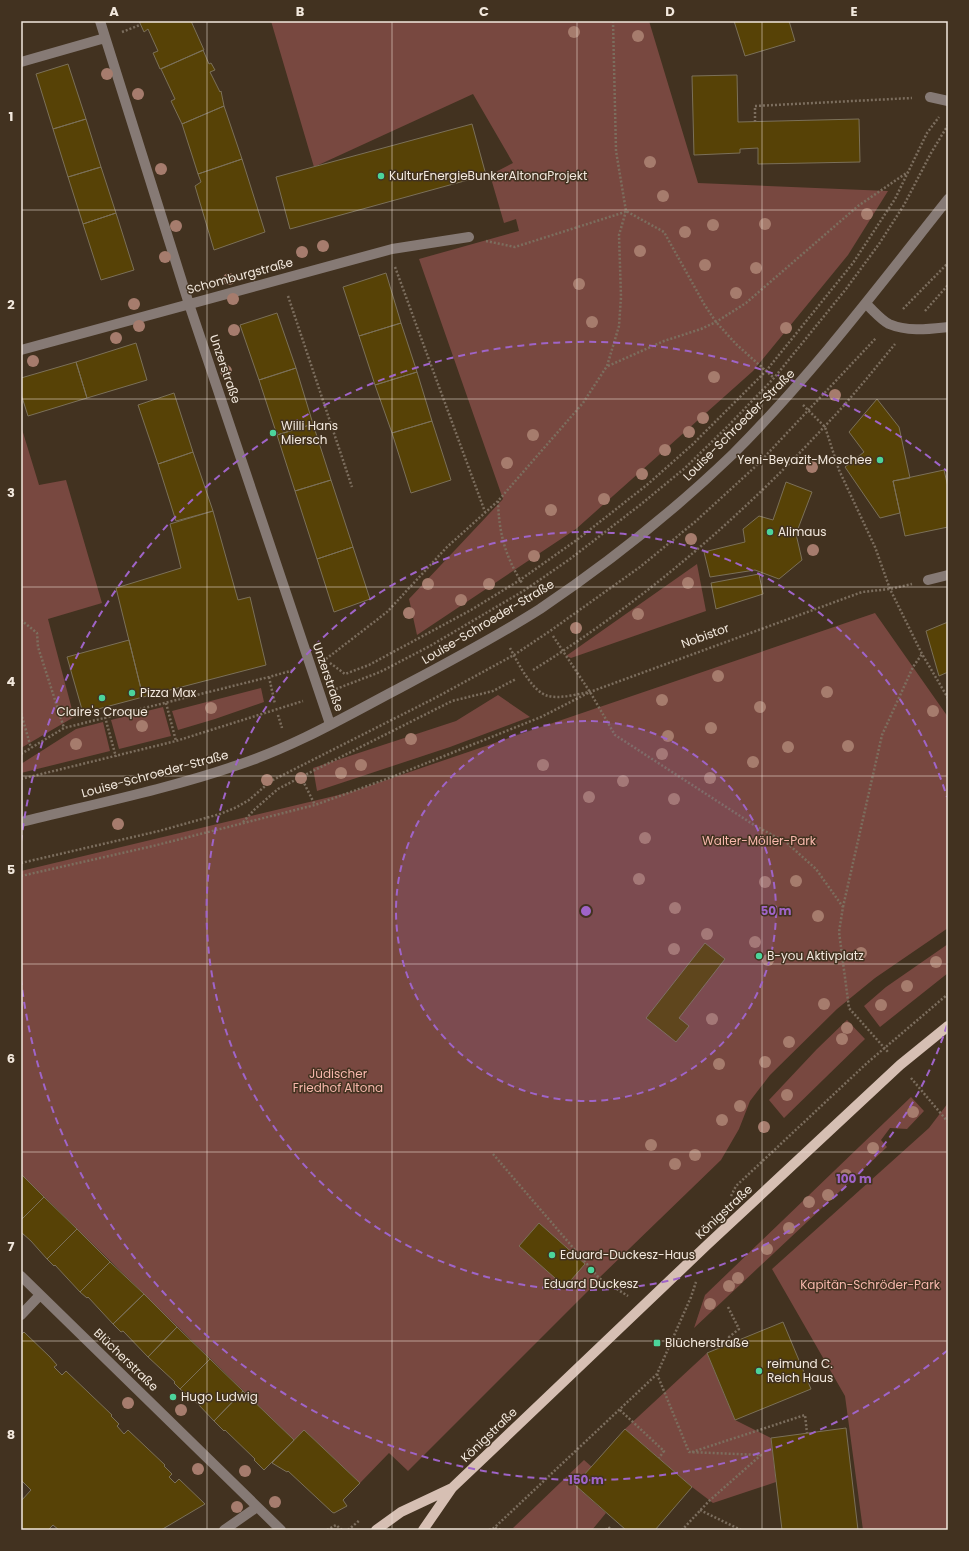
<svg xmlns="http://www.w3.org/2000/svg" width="969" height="1551" font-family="Poppins,sans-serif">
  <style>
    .green { fill: #784840 }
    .building { fill: #574206; stroke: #7b7059 }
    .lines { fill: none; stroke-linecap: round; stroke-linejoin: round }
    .path { stroke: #7c6e5e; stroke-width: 2.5; stroke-dasharray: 2 2; stroke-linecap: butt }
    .minor { stroke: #867a75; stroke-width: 10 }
    .major { stroke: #d6bfb3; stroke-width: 10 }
    .tree { fill: #a67c6d }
    .grid { fill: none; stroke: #f2e8dd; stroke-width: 1; stroke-opacity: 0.55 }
    .ring { fill: none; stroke: #9f64c8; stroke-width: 2; stroke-dasharray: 7 5 }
    .poi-dot { fill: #4cd49b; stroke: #423220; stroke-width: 1.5 }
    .labels { text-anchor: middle; stroke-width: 3; stroke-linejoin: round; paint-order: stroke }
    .poi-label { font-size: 12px; fill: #f2e8dd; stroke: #423220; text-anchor: start }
    .street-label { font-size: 12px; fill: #f2e8dd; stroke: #423220 }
    .park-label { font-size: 12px; fill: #f7b8ac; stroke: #423220 }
    .centre { fill: #9f64c8; stroke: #423220; stroke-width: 2 }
    .ring-label { font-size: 12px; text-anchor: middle; font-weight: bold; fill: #9f64c8; stroke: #423220; stroke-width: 3; stroke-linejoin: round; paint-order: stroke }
    .neatline { fill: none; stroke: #f2e8dd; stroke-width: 1.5 }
    .grid-label { font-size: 13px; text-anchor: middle; font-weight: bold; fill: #f2e8dd }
  </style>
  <rect width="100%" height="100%" fill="#423220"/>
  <!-- green -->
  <path class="green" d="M271,21H649L698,183L888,191L848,255L753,371L576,529L417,635L409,599L503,499L419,259L519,231L516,219L504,223L490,175L513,163L473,94L314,167Z
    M21,426L39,485L66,480L102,603L48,619L74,717L21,748Z
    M697,564L706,611L571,658L566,656Z
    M875,613L948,717V928L875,978L837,1009L770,1075L750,1101L739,1129L721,1160L599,1278L592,1287L408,1471L389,1453L360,1483L304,1430L294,1440L21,1174V871L351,792Z
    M261,688L264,702L215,719L178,730L172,711Z
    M498,695L530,717L450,747L317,791L313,768L456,721Z
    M163,707L171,736L119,749L111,720Z
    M103,722L110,751L21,773V764L76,729Z
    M948,944V973L880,1027L864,1006L886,987Z
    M847,1020L865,1039L784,1118L769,1100L817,1049Z
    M911,1097L924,1111L907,1129L890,1128L881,1140L887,1147L694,1328L705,1295Z
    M948,1103V1530H863L845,1396L772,1269L929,1128Z
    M707,1353L735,1420L771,1438L776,1482L713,1503L692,1487L625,1429Z
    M584,1460L592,1467L575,1485L606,1513L592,1530H520L513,1528Z"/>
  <!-- building -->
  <path class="building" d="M139,21H191L204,50L160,69L153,53L158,51L148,29L144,32Z
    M734,21H789L795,41L745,56Z
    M203,50L209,64L211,63L215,70L210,72L220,92L221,91L224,106L182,124L171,101L175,99L161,69Z
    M68,64L86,119L53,129L36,74Z
    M737,75L738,122L859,119L860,162L758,164V148L740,149V153L694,155L692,76Z
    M224,106L242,159L198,174L182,124Z
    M86,119L101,167L68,177L53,129Z
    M472,124L486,175L290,229L276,177Z
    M242,159L265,232L214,250L195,186L201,182L198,174Z
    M101,167L116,213L83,224L68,177Z
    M116,213L134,270L101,280L83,224Z
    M386,273L401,323L359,336L343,287Z
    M277,313L296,368L259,380L240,325Z
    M401,323L417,372L375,385L359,336Z
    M136,343L147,380L87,398L76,362Z
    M76,362L87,398L28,416L21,394V378Z
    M296,368L313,424L277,435L259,380Z
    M417,372L432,421L392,433L375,385Z
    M174,393L193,452L158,464L138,405Z
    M877,399L899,427L910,478L893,481L900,513L880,518L845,467L864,452L849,432Z
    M432,421L451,480L411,493L392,433Z
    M313,424L331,480L295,491L277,435Z
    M193,452L213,511L176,521L158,464Z
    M944,470L948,487V527L905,536L893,481Z
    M331,480L353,547L317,559L295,491Z
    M786,482L812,492L796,534L802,560L779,579L755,570L710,577L704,552L745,542L743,529L759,516L773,520Z
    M213,511L238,600L250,597L266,665L143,697L116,588L181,568L170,524Z
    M353,547L370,599L334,612L317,559Z
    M759,574L763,594L716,609L711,583Z
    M948,622V672L939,676L926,631Z
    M129,640L143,697L83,713L67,657Z
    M705,943L725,959L679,1018L689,1026L676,1042L646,1018Z
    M21,1174L44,1197L21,1220Z
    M44,1197L77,1229L47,1259L31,1241L22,1233L21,1234V1220Z
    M539,1223L585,1264L565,1287L519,1246Z
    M77,1229L110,1262L80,1292L55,1265L54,1266L47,1259Z
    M110,1262L144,1294L113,1324L88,1297L87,1298L80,1292Z
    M144,1294L177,1327L148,1357L123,1331L121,1332L113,1324Z
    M783,1322L811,1389L735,1420L707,1353Z
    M177,1327L210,1359L180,1389L174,1383L175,1382L148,1357Z
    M24,1332L50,1357L57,1365L54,1367L62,1375L66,1371L112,1415L111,1416L119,1424L117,1426L124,1434L128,1430L165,1465L164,1466L172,1474L169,1477L175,1483L179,1479L205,1504L161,1530H59L53,1525L48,1530H21V1501L31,1490L21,1480V1335Z
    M210,1359L243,1391L214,1421L198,1404L180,1389Z
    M243,1391L294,1440L264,1470L254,1460L255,1459L225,1430L224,1431L214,1421Z
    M846,1428L858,1530H782L771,1438Z
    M625,1429L692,1487L655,1530H626L575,1485Z
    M304,1430L360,1483L343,1500L347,1506L334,1513L332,1512L288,1471L287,1472L272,1463Z"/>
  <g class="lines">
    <!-- path -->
    <path class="path" d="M613,21L616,151L626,211L664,232L704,304L716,322L736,344L766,371L853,263L895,199L927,133L939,117
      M122,32L140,25
      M755,122V106L912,98
      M486,241L515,247L625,212
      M395,267L485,512
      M288,296L352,487
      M903,309L948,263
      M925,311L948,285
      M608,366L664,341L701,329L716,322L746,303L858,206L908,172
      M803,405L825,427L839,470L875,547L890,589L922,654L948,698
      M498,501C499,533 505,556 522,583
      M21,620L37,633L38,647L64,728
      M553,636L590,692L615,735L754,825L787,843L816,869L843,907L839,932L849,1008L888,1052
      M510,648C517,661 532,692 548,696C561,699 577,694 590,692L862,592L890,589L912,584
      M326,659L387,612L447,547L498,501L583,403L607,366L619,326L621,297L619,235L626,211
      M330,663L345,674L369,665L471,610L520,580L578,539L648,484L693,444L766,371L774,378
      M533,670C640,604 739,519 824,427C849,401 872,372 895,344
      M269,677L275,704
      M336,689L380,672L430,646L525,590L570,559L640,505L685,468L729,425L774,378L846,289L879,244L904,205L931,153L948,125
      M166,703L176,741
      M21,713L31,748
      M278,715L282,728
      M105,717L116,757
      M21,754L64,728L269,677L294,670
      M299,773L315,805
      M21,779L176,741L303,701
      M243,822L255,809L278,789L301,777L452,701L493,691L516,679
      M21,863L159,831L220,814L237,807L249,800L271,781L435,698L514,655L550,631L640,567L696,521L756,466L876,338
      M21,876L153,846L315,805L392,777L541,717L590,692
      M843,907L882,735L913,667L922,654
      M911,1078L948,1122
      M493,1154L599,1278L628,1296
      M731,1196L736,1186L867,1063L948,994
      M728,1307L739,1329L729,1337L731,1343
      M657,1374L689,1452L761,1455L709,1501L682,1530
      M620,1410L664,1451L659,1458
      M692,1452L805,1415L807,1433
      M700,1510L741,1530
      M495,1528L502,1530
      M327,1530L336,1525L342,1530
      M348,1530L360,1520
      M489,1530L494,1528L657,1374L691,1297L696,1282
      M606,1530L608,1527L612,1530"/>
    <!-- minor -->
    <path class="minor" d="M100,21L189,304L330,724
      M21,62L105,38
      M930,97L948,101
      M866,304C873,310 881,320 889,324C908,332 929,329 948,327
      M21,350L392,249L469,237
      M928,580L948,575
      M21,822C94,804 168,789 238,765C293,747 343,718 394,691C443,665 493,639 540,609C608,563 674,511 733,454C812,375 879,286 948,199
      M21,1276L281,1530
      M21,1315L40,1295
      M224,1530L257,1507"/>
    <!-- major -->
    <path class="major" d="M376,1530L401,1512L452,1488
      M423,1530L452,1488L707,1245L900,1065L948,1026"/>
  </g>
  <!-- trees -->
  <g class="tree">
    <circle cx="574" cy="32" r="6"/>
    <circle cx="638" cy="36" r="6"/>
    <circle cx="107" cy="74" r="6"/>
    <circle cx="138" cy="94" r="6"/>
    <circle cx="650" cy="162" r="6"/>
    <circle cx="161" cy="169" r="6"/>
    <circle cx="663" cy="196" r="6"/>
    <circle cx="867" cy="214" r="6"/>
    <circle cx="765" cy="224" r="6"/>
    <circle cx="713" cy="225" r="6"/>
    <circle cx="176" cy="226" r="6"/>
    <circle cx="685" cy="232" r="6"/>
    <circle cx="323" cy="246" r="6"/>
    <circle cx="640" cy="251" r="6"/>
    <circle cx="302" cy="252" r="6"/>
    <circle cx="165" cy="257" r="6"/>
    <circle cx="705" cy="265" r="6"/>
    <circle cx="756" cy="268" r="6"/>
    <circle cx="229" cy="279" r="6"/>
    <circle cx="579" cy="284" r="6"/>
    <circle cx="736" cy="293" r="6"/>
    <circle cx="233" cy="299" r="6"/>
    <circle cx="134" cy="304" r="6"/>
    <circle cx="592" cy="322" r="6"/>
    <circle cx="139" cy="326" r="6"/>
    <circle cx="786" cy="328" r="6"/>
    <circle cx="234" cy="330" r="6"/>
    <circle cx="116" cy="338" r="6"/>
    <circle cx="33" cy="361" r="6"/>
    <circle cx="226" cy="371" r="6"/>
    <circle cx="714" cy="377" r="6"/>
    <circle cx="835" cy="395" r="6"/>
    <circle cx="703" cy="418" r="6"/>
    <circle cx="689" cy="432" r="6"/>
    <circle cx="533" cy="435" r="6"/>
    <circle cx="665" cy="450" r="6"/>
    <circle cx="507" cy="463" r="6"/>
    <circle cx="812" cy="467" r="6"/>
    <circle cx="642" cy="474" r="6"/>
    <circle cx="604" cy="499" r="6"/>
    <circle cx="551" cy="510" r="6"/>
    <circle cx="691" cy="539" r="6"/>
    <circle cx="813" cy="550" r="6"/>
    <circle cx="534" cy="556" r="6"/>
    <circle cx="688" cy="583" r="6"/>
    <circle cx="428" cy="584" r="6"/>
    <circle cx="489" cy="584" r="6"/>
    <circle cx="461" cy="600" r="6"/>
    <circle cx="409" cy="613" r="6"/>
    <circle cx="638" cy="614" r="6"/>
    <circle cx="576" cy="628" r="6"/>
    <circle cx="718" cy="676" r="6"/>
    <circle cx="827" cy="692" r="6"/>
    <circle cx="662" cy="700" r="6"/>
    <circle cx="760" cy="707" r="6"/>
    <circle cx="211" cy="708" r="6"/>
    <circle cx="933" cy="711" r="6"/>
    <circle cx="142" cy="726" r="6"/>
    <circle cx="711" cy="728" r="6"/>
    <circle cx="668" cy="736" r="6"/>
    <circle cx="411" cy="739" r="6"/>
    <circle cx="76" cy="744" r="6"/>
    <circle cx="848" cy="746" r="6"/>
    <circle cx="788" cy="747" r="6"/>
    <circle cx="662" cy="754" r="6"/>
    <circle cx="753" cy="762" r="6"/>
    <circle cx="361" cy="765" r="6"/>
    <circle cx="543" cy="765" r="6"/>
    <circle cx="341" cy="773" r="6"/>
    <circle cx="301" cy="778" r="6"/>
    <circle cx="710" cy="778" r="6"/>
    <circle cx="267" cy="780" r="6"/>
    <circle cx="623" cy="781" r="6"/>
    <circle cx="589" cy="797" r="6"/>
    <circle cx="674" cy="799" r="6"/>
    <circle cx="118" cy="824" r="6"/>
    <circle cx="645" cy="838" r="6"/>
    <circle cx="639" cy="879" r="6"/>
    <circle cx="796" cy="881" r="6"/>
    <circle cx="765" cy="882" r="6"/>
    <circle cx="675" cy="908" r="6"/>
    <circle cx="818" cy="916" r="6"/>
    <circle cx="707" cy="934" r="6"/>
    <circle cx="755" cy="942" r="6"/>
    <circle cx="674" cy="949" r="6"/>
    <circle cx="861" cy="953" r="6"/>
    <circle cx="768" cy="960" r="6"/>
    <circle cx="936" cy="962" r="6"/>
    <circle cx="907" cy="986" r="6"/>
    <circle cx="824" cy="1004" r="6"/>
    <circle cx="881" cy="1005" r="6"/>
    <circle cx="712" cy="1019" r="6"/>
    <circle cx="847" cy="1028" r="6"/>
    <circle cx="842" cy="1039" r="6"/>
    <circle cx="789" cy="1042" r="6"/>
    <circle cx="765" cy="1062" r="6"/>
    <circle cx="719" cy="1064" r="6"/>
    <circle cx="787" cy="1095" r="6"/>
    <circle cx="740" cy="1106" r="6"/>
    <circle cx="913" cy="1112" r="6"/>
    <circle cx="722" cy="1120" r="6"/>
    <circle cx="764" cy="1127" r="6"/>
    <circle cx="651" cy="1145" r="6"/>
    <circle cx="873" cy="1148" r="6"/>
    <circle cx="695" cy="1155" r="6"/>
    <circle cx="675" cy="1164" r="6"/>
    <circle cx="846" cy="1175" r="6"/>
    <circle cx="828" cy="1195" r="6"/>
    <circle cx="809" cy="1202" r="6"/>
    <circle cx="789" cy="1228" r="6"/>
    <circle cx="767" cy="1249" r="6"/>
    <circle cx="738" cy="1278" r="6"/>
    <circle cx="729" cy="1286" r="6"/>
    <circle cx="710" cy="1304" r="6"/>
    <circle cx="128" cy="1403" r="6"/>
    <circle cx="181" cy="1410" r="6"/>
    <circle cx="198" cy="1469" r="6"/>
    <circle cx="245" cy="1471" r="6"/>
    <circle cx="275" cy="1502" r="6"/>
    <circle cx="237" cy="1507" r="6"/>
  </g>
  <!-- grid -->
  <path class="grid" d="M207,21V1530M392,21V1530M577,21V1530M762,21V1530M21,210H948M21,399H948M21,587H948M21,776H948M21,964H948M21,1152H948M21,1341H948"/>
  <!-- distance rings -->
  <circle cx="586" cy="911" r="190" fill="#9f64c8" fill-opacity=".12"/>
  <g class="ring">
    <circle cx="586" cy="911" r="190"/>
    <path d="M947 1025A379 379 0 1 1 947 797"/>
    <path d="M948 1350A569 569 0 0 1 21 980M21 842A569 569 0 0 1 948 472"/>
  </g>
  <!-- markers -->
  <g class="poi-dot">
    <circle cx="381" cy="176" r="4"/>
    <circle cx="273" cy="433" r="4"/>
    <circle cx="880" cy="460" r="4"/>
    <circle cx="770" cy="532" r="4"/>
    <circle cx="132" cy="693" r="4"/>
    <circle cx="102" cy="698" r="4"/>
    <circle cx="759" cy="956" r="4"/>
    <circle cx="552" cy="1255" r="4"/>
    <circle cx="591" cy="1270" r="4"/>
    <rect x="653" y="1339" width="8" height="8" rx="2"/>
    <circle cx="759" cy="1371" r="4"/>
    <circle cx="173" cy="1397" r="4"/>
  </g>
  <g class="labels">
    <!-- poi labels -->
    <g class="poi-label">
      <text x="389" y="180">KulturEnergieBunkerAltonaProjekt</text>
      <text x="281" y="430">Willi Hans<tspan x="281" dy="14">Miersch</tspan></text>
      <text x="872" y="464" text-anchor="end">Yeni-Beyazit-Moschee</text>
      <text x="778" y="536">Alimaus</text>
      <text x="140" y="697">Pizza Max</text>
      <text x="102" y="716" text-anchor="middle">Claire's Croque</text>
      <text x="767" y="960">B-you Aktivplatz</text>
      <text x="560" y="1259">Eduard-Duckesz-Haus</text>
      <text x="591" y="1288" text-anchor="middle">Eduard Duckesz</text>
      <text x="665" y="1347">Blücherstraße</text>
      <text x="767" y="1368">reimund C.<tspan x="767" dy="14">Reich Haus</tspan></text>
      <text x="181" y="1401">Hugo Ludwig</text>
    </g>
    <!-- street labels -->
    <g class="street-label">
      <text transform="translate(240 276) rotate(-15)" y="4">Schomburgstraße</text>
      <text transform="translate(225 369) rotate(71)" y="4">Unzerstraße</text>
      <text transform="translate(739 425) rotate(-45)" y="4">Louise-Schroeder-Straße</text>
      <text transform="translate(488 622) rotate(-31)" y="4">Louise-Schroeder-Straße</text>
      <text transform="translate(705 636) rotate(-20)" y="4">Nobistor</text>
      <text transform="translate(328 677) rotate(71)" y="4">Unzerstraße</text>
      <text transform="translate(155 774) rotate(-15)" y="4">Louise-Schroeder-Straße</text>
      <text transform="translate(724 1212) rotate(-43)" y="4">Königstraße</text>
      <text transform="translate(126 1360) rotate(44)" y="4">Blücherstraße</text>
      <text transform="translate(489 1435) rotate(-44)" y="4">Königstraße</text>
    </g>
    <!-- park labels -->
    <g class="park-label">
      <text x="759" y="845">Walter-Möller-Park</text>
      <text x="338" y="1078">Jüdischer<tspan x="338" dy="14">Friedhof Altona</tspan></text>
      <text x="870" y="1289">Kapitän-Schröder-Park</text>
    </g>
  </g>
  <circle cx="586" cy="911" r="6" class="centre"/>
  <g class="ring-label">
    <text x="776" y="915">50 m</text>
    <text x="854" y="1183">100 m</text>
    <text x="586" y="1484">150 m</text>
  </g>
  <!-- border -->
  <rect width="969" height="1551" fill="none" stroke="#423220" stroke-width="44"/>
  <rect x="22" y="22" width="925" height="1507" class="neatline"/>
  <g class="grid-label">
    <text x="114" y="16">A</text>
    <text x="300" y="16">B</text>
    <text x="484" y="16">C</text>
    <text x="670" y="16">D</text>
    <text x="854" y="16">E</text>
    <text x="11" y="121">1</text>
    <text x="11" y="309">2</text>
    <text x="11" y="497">3</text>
    <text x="11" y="686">4</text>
    <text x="11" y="874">5</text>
    <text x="11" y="1063">6</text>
    <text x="11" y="1251">7</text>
    <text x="11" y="1439">8</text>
  </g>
</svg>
